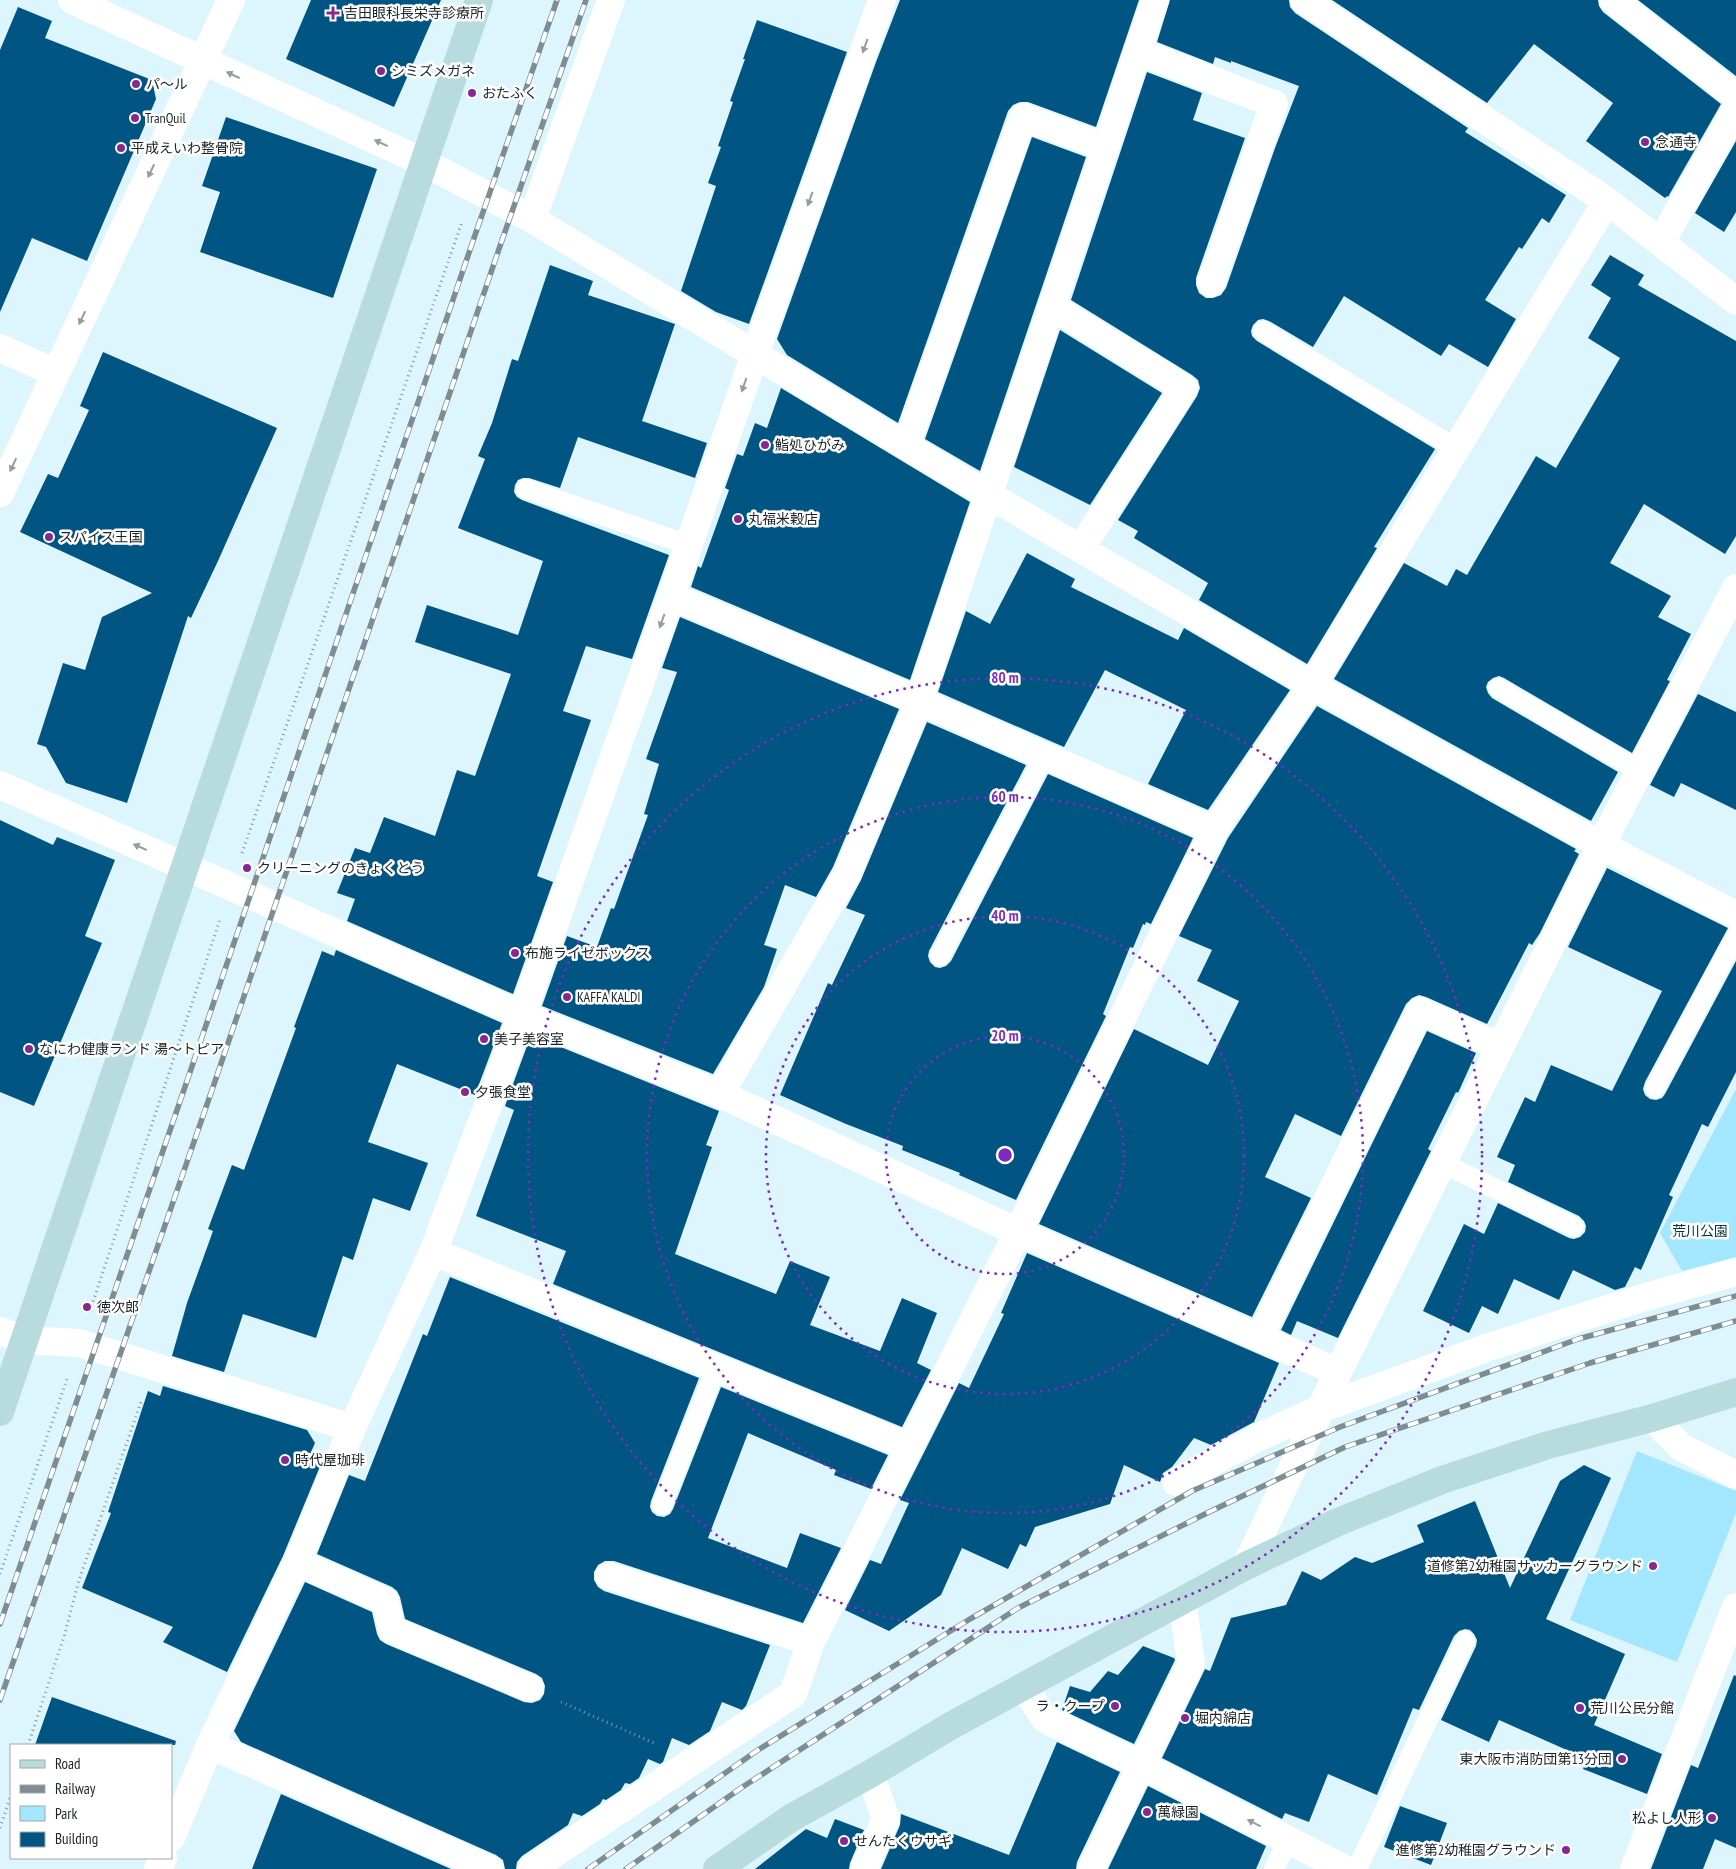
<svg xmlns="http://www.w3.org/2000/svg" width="1736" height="1869" font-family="'PT Sans Narrow','Noto Sans JP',sans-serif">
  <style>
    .green { fill: #a3e7fe }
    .building { fill: #005583 }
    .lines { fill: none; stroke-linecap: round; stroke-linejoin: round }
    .path { stroke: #85969b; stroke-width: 3; stroke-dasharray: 1 4; stroke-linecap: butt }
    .lane { stroke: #fff; stroke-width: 20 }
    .street { stroke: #fff; stroke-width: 28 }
    .secondary { stroke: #b8dcde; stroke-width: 28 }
    .rail-casing { stroke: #7d8d92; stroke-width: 5.5 }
    .rail { stroke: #fff; stroke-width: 4; stroke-dasharray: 11; stroke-linecap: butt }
    .oneway { fill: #989c9d }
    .ring { fill: none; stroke: #7b2cbf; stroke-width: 2.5; stroke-dasharray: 2.5 5 }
    .poi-dot { fill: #872892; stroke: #fff; stroke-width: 2 }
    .labels { text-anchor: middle; stroke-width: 5; stroke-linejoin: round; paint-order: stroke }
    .poi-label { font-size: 14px; fill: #1b2326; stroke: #fff; text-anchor: start }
    .park-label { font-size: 14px; fill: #053542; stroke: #fff }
    .centre { fill: #7b2cbf; stroke: #fff; stroke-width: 2.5 }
    .ring-label { font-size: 15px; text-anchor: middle; font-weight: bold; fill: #7b2cbf; stroke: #fff; stroke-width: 5; stroke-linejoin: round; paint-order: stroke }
  </style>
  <rect width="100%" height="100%" fill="#ddf5fd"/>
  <!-- green -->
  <path class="green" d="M1736,1089V1257L1682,1271L1660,1233Z
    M1637,1451L1736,1491V1513L1677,1662L1570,1620Z"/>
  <!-- building -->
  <path class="building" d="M311,0H441L394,107L286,59Z
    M900,0H1139L1096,127L1028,102H1020L1013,105L1008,111L898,423L787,355L777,339L876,62Z
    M1170,0H1289L1290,7L1295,13L1468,128L1465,132L1566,195L1549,223L1542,218L1522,249L1519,247L1485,300L1516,319L1488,367L1449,344L1441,356L1344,296L1313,347L1269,321L1263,319L1258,320L1253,325L1251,331L1252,336L1257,341L1435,449L1374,547L1377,548L1307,664L1199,600L1208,583L1134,538L1138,531L1118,520L1197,396L1200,388L1198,380L1192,375L1071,300L1147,72L1202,93L1193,120L1245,138L1196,278V285L1199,293L1206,298H1213L1221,295L1226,288L1275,148L1299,86L1231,61V63L1215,57L1213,64L1157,42Z
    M1332,0H1598L1599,6L1603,12L1721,104L1668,197L1667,196L1665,198L1586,141L1613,103L1534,44L1487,103Z
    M1638,0H1736V76Z
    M18,7L52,21L45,38L152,80L156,99L87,261L32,238L0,312V50Z
    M757,20L847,52L749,324L716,312L681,291L716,186L708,183L721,147L718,146L733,102L730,101L745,59H743Z
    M226,117L377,169L333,298L200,252L220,192L202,186Z
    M1032,137L1086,157L980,471L925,439Z
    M1736,141V212L1724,232L1695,213Z
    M1610,255L1644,275L1638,285L1736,341V536L1725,554L1644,504L1610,563L1671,596L1658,617L1691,634L1667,680L1670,681L1632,753L1504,678L1499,676L1493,678L1488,682L1486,687L1488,693L1492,698L1618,772L1591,821L1334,679L1404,563L1447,586L1456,569L1467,575L1536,456L1556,468L1620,358L1588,338L1611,298L1591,285Z
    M550,265L593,281L588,295L675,324L642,421L707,443L695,478L578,437L560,488L529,478H523L518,480L515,485L514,492L517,497L522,500L669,555L632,659L586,646L563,711L591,720L537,876L553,882L513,994L347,921L355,899L337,893L355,848L370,853L384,817L435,836L457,770L475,776L511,674L415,642L427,605L518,635L543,561L458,528L485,459L478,456L492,423L512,359L518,361Z
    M1060,330L1162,393L1090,505L1014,467Z
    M103,352L277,428L218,561L191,618L188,616L127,803L66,783L46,747L37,744L63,663L85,670L102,617L152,593L20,532L48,474L58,478L89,410L80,406Z
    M781,388L970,502L910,680L691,587L698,566L701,568L729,490L725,488L737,454L743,456L755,423L767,428Z
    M1027,553L1075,579L1071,587L1178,640L1184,628L1290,690L1208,810L1148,784L1186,710L1105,670L1064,747L938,692L966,611L990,624Z
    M680,617L899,709L833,867L816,897L785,885L764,945L777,949L764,987L713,1074L542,1006L567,936L597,947L611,908L614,909L648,815L644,814L659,764L646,759L677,672L662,668Z
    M1698,694L1736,712V810L1681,783L1674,797L1650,785Z
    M1317,706L1576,849L1574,851L1579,854L1540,933L1532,945L1529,943L1487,1024L1426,997L1419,995L1412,998L1406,1004L1341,1136L1295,1114L1265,1177L1311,1198L1252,1317L1039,1224L1134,1029L1208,1065L1239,1001L1197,981L1212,950L1179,936L1228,838Z
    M927,722L1026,765L929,951L928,956L930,962L935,967L940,968L946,966L951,961L1048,774L1193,838L1151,924L1146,922L1145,925L1143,924L1133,948L1130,947L1103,1014L1106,1016L1016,1200L959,1175L960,1173L902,1150L903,1146L846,1124L780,1095L828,983L832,985L865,915L846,908L861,880Z
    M0,820L53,845L57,837L115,860L85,936L102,943L34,1106L0,1092Z
    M1607,868L1728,928L1645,1082L1643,1089L1645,1095L1650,1099L1656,1100L1662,1098L1665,1094L1736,961V1072L1708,1127L1702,1124L1669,1195L1673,1197L1641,1270L1635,1267L1625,1287L1615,1290L1573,1270L1559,1300L1514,1279L1498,1314L1482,1306L1469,1333L1423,1311L1464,1224L1484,1234L1498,1203L1569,1238L1574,1239L1580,1237L1585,1232L1586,1226L1584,1221L1579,1216L1508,1182L1515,1165L1497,1157L1525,1097L1535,1102L1551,1065L1612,1091L1662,991L1568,947Z
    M336,950L502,1023L475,1095L397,1064L368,1142L428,1163L410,1211L373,1198L353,1260L343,1256L316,1338L243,1314L224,1372L172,1356L187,1303L213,1231L208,1229L232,1165L244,1170L296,1028L294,1027L322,951L334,956Z
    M1427,1031L1476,1053L1458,1093L1456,1092L1428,1149L1431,1151L1338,1338L1297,1321L1291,1335L1281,1330Z
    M531,1035L719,1111L706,1145L712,1147L675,1254L776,1294L790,1261L830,1277L810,1325L880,1351L902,1298L937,1313L917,1363L931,1370L902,1427L553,1284L566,1251L476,1216L514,1110L505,1106Z
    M1027,1253L1279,1363L1254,1422L1211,1445L1194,1438L1172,1467L1163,1473L1160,1482L1124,1465L1110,1504L1035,1527L1026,1547L1020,1544L1008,1569L962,1548L941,1595L889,1631L845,1610L870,1560L881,1564L909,1503L900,1500L959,1383L969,1388L1004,1314L1001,1313Z
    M450,1277L699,1378L651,1501L650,1507L652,1512L657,1516L664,1517L670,1514L673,1509L721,1387L888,1455L871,1489L834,1475L836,1470L748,1433L708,1538L787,1568L800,1533L841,1548L803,1623L614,1561H605L598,1565L594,1572V1580L598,1587L604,1591L770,1645L746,1706L742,1710L722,1702L710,1731L689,1745L672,1738L663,1762L660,1764L648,1759L639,1778L630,1784L625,1783L621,1790L606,1800L603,1799L600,1804L582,1816L573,1813L568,1825L522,1856L517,1862L516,1869H505L503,1860L496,1855L241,1742L234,1731L305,1582L372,1612L377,1634L380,1640L386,1644L524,1702L532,1703L540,1700L544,1694L545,1686L542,1678L536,1674L405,1619L400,1597L397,1591L392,1587L317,1554L349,1475L365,1481L423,1334L427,1336Z
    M163,1386L307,1430L315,1443L308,1459L321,1464L283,1556L227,1672L163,1642L173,1627L82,1588L111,1513L108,1512L148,1391L160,1396Z
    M1584,1465L1611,1478L1546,1619L1625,1654L1594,1725L1662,1754L1647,1794L1583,1769L1587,1759L1499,1720L1489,1742L1441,1720L1476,1646L1477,1640L1474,1634L1470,1630L1465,1629L1459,1631L1454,1636L1419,1710L1413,1708L1377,1795L1328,1774L1309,1822L1285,1813L1282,1819L1162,1758L1205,1669L1210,1671L1231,1618L1286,1605L1302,1571L1321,1580L1355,1557L1372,1563L1424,1542L1417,1525L1475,1501L1510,1588L1560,1481Z
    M1143,1646L1174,1658L1175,1660L1134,1744L1062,1710L1070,1686L1090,1692L1108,1671L1118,1675Z
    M1734,1675L1736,1676V1848L1715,1839L1703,1869H1651L1691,1765L1698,1768Z
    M52,1697L176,1741L175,1745H35Z
    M1057,1742L1120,1772L1077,1862L1076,1869H881L900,1825L901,1814L1009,1855Z
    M1148,1786L1266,1846L1256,1869H1108Z
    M281,1794L451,1869H252Z
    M1400,1806L1447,1823L1431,1865L1384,1847Z
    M835,1819L864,1830L850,1863L849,1869H755L806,1829L827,1838Z"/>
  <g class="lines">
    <!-- path -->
    <path class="path" d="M242,853L462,222
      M90,1311L220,919
      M0,1574L68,1376
      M561,1702L656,1744
      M28,1745L64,1637L79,1580L142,1399
      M0,1828L11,1795"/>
    <!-- lane -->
    <path class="lane" d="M1263,331L1457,449
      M526,489L689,545
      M1498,688L1640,771
      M940,956L1044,756
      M1655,1088L1736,936
      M1442,1163L1574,1227
      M662,1505L716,1368
      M1274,1869L1288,1840
      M1357,1869L1465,1641"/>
    <!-- street -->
    <path class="street" d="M72,0L425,163L532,219L906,446L1312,685L1601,845L1736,915
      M1304,0L1607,201L1736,301
      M1613,0L1736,96
      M1137,51L1274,104L1211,283
      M532,219L611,0
      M1661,242L1736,109
      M1051,306L1184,388L1081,548
      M0,348L56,373
      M906,446L1023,117L1105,147
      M0,493L231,0
      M671,596L919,701L1214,830
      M0,785L522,1015L720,1094L1018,1232L1338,1372
      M720,1094L847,874L919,701L1155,0
      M433,1252L910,1447
      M0,1331L24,1340L79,1343L352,1428
      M1260,1337L1420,1011L1500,1047
      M1652,1418L1681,1447L1736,1475
      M1176,1482L1257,1438L1320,1409L1489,1347L1642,1298L1736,1272
      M297,1562L385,1601L392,1630L530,1688
      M1246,1566L1338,1372L1601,845L1736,588
      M609,1576L811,1642
      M1024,1687L1045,1719L1141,1765L1345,1869
      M210,1745L490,1869
      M171,1838L210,1745L297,1562L352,1428L433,1252L522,1015L671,596L755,354L882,0
      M158,1869L163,1858
      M531,1869L793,1694L811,1642L1018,1232L1214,830L1312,685L1607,201
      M864,1869L886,1819L870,1774
      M1091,1869L1191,1663L1182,1600
      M1634,1869L1736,1607"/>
    <!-- secondary -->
    <path class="secondary" d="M0,1412L479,0
      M717,1869L791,1818L870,1774L954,1724L1246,1566L1338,1522L1442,1480L1548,1445L1652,1418L1736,1392"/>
    <!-- rail casing -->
    <g class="rail-casing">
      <path id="rail" d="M0,1624L187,1081L474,238L557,0
        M0,1700L212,1090L500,246L586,0
        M588,1869L758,1750L970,1619L1192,1491L1340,1427L1578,1339L1736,1296
        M626,1869L741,1788L1018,1608L1207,1513L1345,1447L1590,1363L1736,1321"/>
    </g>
    <!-- rail -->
    <use href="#rail" class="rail"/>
  </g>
  <!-- one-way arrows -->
  <defs><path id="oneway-solid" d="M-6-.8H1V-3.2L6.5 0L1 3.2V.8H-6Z" transform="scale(1.25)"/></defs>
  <g class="oneway">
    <use href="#oneway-solid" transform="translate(865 46) rotate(110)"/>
    <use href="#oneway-solid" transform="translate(233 75) rotate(-155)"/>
    <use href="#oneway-solid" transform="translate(381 143) rotate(-155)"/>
    <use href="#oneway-solid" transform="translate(151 171) rotate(115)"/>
    <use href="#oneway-solid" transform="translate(810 199) rotate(110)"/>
    <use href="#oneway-solid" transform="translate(82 318) rotate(115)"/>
    <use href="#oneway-solid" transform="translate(744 385) rotate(109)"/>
    <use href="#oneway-solid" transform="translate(13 465) rotate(115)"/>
    <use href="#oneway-solid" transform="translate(662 621) rotate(110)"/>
    <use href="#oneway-solid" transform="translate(140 847) rotate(-156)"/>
    <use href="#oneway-solid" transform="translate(1254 1823) rotate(-153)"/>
  </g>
  <!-- distance rings -->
  <g class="ring">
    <circle cx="1005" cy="1155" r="119"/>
    <circle cx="1005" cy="1155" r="239"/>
    <circle cx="1005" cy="1155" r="358"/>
    <circle cx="1005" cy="1155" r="477"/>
  </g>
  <!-- markers -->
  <g class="poi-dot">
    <path d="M330.5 5.5h5v5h5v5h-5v5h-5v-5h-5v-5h5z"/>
    <circle cx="381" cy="71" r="5"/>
    <circle cx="136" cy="84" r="5"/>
    <circle cx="472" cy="93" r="5"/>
    <circle cx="135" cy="118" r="5"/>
    <circle cx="1645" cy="142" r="5"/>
    <circle cx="121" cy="148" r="5"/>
    <circle cx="765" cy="445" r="5"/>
    <circle cx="738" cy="519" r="5"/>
    <circle cx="49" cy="537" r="5"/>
    <circle cx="247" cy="868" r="5"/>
    <circle cx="515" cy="953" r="5"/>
    <circle cx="567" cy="997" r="5"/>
    <circle cx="484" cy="1039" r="5"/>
    <circle cx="29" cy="1049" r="5"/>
    <circle cx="465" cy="1092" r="5"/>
    <circle cx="87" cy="1307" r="5"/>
    <circle cx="285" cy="1460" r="5"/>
    <circle cx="1653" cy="1566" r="5"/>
    <circle cx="1115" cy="1706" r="5"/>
    <circle cx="1580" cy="1708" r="5"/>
    <circle cx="1185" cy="1718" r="5"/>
    <circle cx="1622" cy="1759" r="5"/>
    <circle cx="1147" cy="1812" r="5"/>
    <circle cx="1712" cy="1818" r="5"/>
    <circle cx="844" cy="1841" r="5"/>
    <circle cx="1566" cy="1850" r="5"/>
  </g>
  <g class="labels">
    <!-- poi labels -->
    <g class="poi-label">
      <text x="344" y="18">吉田眼科長栄寺診療所</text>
      <text x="391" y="76">シミズメガネ</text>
      <text x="146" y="89">パ〜ル</text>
      <text x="482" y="98">おたふく</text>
      <text x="145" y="123">TranQuil</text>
      <text x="1655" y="147">念通寺</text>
      <text x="131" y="153">平成えいわ整骨院</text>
      <text x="775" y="450">鮨処ひがみ</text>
      <text x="748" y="524">丸福米穀店</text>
      <text x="59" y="542">スパイス王国</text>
      <text x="257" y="873">クリーニングのきょくとう</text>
      <text x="525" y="958">布施ライゼボックス</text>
      <text x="577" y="1002">KAFFA KALDI</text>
      <text x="494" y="1044">美子美容室</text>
      <text x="39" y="1054">なにわ健康ランド 湯～トピア</text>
      <text x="475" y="1097">夕張食堂</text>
      <text x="97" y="1312">徳次郎</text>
      <text x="295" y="1465">時代屋珈琲</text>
      <text x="1643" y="1571" text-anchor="end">道修第2幼稚園サッカーグラウンド</text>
      <text x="1105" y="1711" text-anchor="end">ラ・クープ</text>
      <text x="1590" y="1713">荒川公民分館</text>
      <text x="1195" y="1723">堀内綿店</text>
      <text x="1612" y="1764" text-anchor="end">東大阪市消防団第13分団</text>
      <text x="1157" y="1817">萬緑園</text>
      <text x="1702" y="1823" text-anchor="end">松よし人形</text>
      <text x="854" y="1846">せんたくウサギ</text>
      <text x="1556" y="1855" text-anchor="end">進修第2幼稚園グラウンド</text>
    </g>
    <!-- park labels -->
    <g class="park-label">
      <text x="1700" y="1236">荒川公園</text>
    </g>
  </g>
  <circle cx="1005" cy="1155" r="8" class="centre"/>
  <g class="ring-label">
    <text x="1005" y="683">80 m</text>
    <text x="1005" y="802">60 m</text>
    <text x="1005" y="921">40 m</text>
    <text x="1005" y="1041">20 m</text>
  </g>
  <!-- legend -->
  <rect x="10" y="1744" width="162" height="115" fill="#ffffff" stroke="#a4a7a8"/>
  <rect x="20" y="1760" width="25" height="8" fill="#b8dcde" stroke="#a4a7a8"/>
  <text x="55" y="1769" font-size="15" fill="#1b2326">Road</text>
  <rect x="20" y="1785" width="25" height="8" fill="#7d8d92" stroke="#a4a7a8"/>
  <text x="55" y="1794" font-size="15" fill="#1b2326">Railway</text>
  <rect x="20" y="1806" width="25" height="15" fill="#a3e7fe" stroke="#a4a7a8"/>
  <text x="55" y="1819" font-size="15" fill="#1b2326">Park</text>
  <rect x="20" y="1832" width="25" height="15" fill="#005583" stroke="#a4a7a8"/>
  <text x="55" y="1844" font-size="15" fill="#1b2326">Building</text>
</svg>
